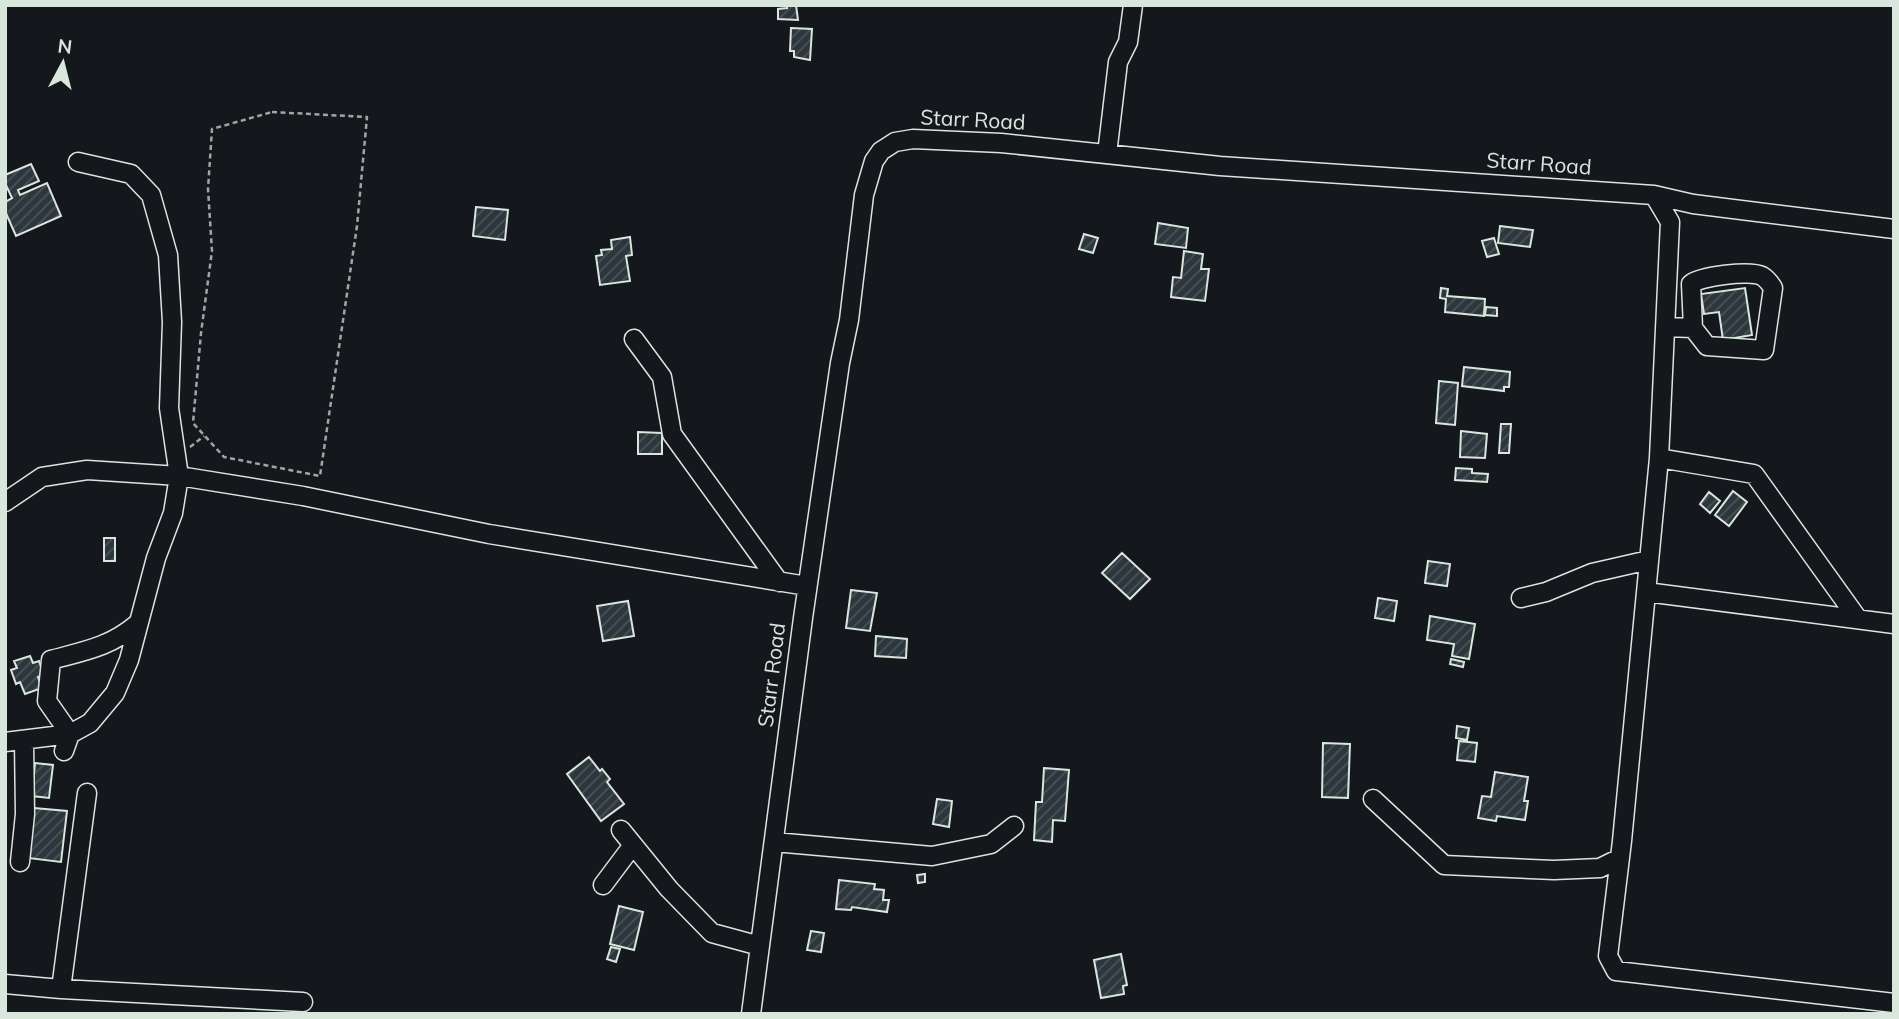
<svg xmlns="http://www.w3.org/2000/svg" width="1899" height="1019" font-family="Mulish,sans-serif">
  <style>
    .building { fill: url(#building-hatch); stroke: #d8e6dc; stroke-width: 2 }
    .lines { fill: none; stroke-linecap: round; stroke-linejoin: round }
    .minor-casing { stroke: #d8e6dc; stroke-width: 21 }
    .path { stroke: #9da8a2; stroke-width: 2.5; stroke-dasharray: 5 3.5; stroke-linecap: butt }
    .minor { stroke: #14181c; stroke-width: 18 }
    .labels { text-anchor: middle; stroke-width: 5; stroke-linejoin: round; paint-order: stroke }
    .street-label { font-size: 21px; fill: #d8e6dc; stroke: #14181c }
  </style>
  <defs>
    <pattern id="building-hatch" width="6" height="6" patternUnits="userSpaceOnUse" patternTransform="scale(1.75)"><rect width="6" height="6" fill="#2c363c"/><path d="M-1 1l2-2M0 6l6-6M5 7l2-2" fill="none" stroke="#4a5358"/></pattern>
  </defs>
  <rect width="100%" height="100%" fill="#14181c"/>
  <!-- building -->
  <path class="building" d="M787,5H796L798,20L778,19V9L787,8Z
    M791,28L812,29L810,60L794,57V51H790Z
    M31,164L39,181L18,190L20,195L47,183L61,216L16,236L5,211V202L12,198L5,183V175Z
    M476,207L508,210L505,240L473,236Z
    M1158,223L1188,228L1186,248L1155,244Z
    M1500,226L1533,230L1530,247L1498,243Z
    M1084,234L1098,238L1093,253L1079,249Z
    M630,237L632,255L626,256L630,281L600,285L596,256L602,255L601,250L612,249L611,240Z
    M1494,238L1499,254L1487,257L1482,241Z
    M1184,251L1203,254L1201,269H1209L1205,301L1171,297L1173,277L1181,278Z
    M1441,288L1448,289L1447,296L1485,299L1484,316L1445,312L1446,299L1440,298Z
    M1745,288L1752,335L1723,340L1719,312L1704,314L1701,294Z
    M1486,307L1497,308V316L1485,315Z
    M1464,367L1510,372L1509,387H1504V391L1462,386Z
    M1439,381L1458,383L1455,425L1436,423Z
    M1501,424H1511L1509,453H1499Z
    M1461,431L1487,434L1485,458L1460,457Z
    M638,432L662,433V454H638Z
    M1456,468L1472,469V473L1488,474L1487,482L1455,480Z
    M1733,491L1747,502L1729,526L1715,515Z
    M1709,492L1720,501L1710,513L1700,504Z
    M104,538H115V561H104Z
    M1122,553L1150,579L1130,599L1102,573Z
    M1428,561L1450,564L1447,586L1425,583Z
    M851,590L877,593L870,631L846,628Z
    M1378,598L1397,601L1394,621L1375,618Z
    M628,601L634,636L603,641L597,606Z
    M1430,616L1475,624L1469,659L1452,656L1454,644L1427,640Z
    M876,636L907,639L906,658L875,656Z
    M30,656L33,663L39,661L44,675L38,677L42,688L25,694L20,682L16,684L11,670L17,668L14,661Z
    M1451,659L1464,662L1463,667L1450,664Z
    M1457,726L1469,728L1467,740L1456,738Z
    M1459,741L1477,743L1475,762L1457,760Z
    M1323,743L1350,744L1348,798L1322,797Z
    M589,757L600,771L602,769L610,779L607,782L624,804L601,821L567,774Z
    M35,763L53,765L49,798L32,796Z
    M1044,768L1069,770L1065,821L1053,820L1052,842L1034,840L1036,802H1042Z
    M1495,772L1528,777L1524,801H1528L1525,820L1497,816L1496,821L1478,818L1482,796L1491,797Z
    M937,799L952,801L949,827L933,824Z
    M34,808L67,811L61,862L28,858Z
    M925,874V882L918,883L917,875Z
    M839,880L875,884L874,889L884,890L883,900H889L887,912L852,907L851,910L836,909Z
    M619,906L643,912L634,950L610,944Z
    M811,931L824,933L821,952L807,950Z
    M611,947L620,949L616,962L607,959Z
    M1121,954L1127,985L1123,986L1124,994L1101,998L1094,960Z"/>
  <g class="lines">
    <!-- minor casing -->
    <g class="minor-casing">
      <path id="minor" d="M1107,154L1118,62L1128,42L1133,5
        M78,162L131,174L151,195L168,255L172,322L169,408L179,476L303,496L489,534L807,586
        M1654,195L1670,222L1659,458L1622,841L1608,956L1616,971L1894,1003
        M1665,327L1693,328L1707,346L1764,350L1773,288C1770,283 1767,279 1762,276C1750,270 1701,276 1691,284L1693,328
        M634,339L662,377L672,434L779,582
        M1659,458L1754,474L1858,619
        M5,502L42,477L87,470L179,476L173,513L156,558L129,660L115,693L90,723L70,734L64,751
        M1646,592L1894,624
        M1521,598L1546,592L1592,573L1649,560
        M5,742L70,734L47,701L51,660C84,651 110,647 137,624
        M1373,799L1444,865L1554,870L1600,868L1620,858
        M621,830L669,889L712,933L760,946
        M774,842L932,856L991,844L1014,826
        M20,862L25,814L24,741
        M603,885L633,845
        M5,984L61,989L87,793
        M61,989L303,1002
        M751,1014L803,618L840,363L849,320L864,195L874,161L881,151L895,142L913,139L1001,143L1220,166L1654,195L1693,204L1894,229"/>
    </g>
    <!-- path -->
    <path class="path" d="M272,112L367,117L357,226L320,476L224,457L193,423L201,333L212,251L208,189L212,129Z
      M190,447L204,436"/>
    <!-- minor -->
    <use href="#minor" class="minor"/>
  </g>
  <g class="labels">
    <!-- street labels -->
    <g class="street-label">
      <text transform="translate(973 120) rotate(3)" y="7">Starr Road</text>
      <text transform="translate(1539 164) rotate(4)" y="7">Starr Road</text>
      <text transform="translate(772 675) rotate(-83)" y="7">Starr Road</text>
    </g>
  </g>
  <!-- border -->
  <rect width="1899" height="1019" fill="none" stroke="#d8e6dc" stroke-width="14"/>
  <!-- north arrow -->
  <g transform="translate(63 63) rotate(7)" stroke="#14181c" stroke-width="5" paint-order="stroke">
  <path d="M0-5L12 26L0 18L-12 26Z" fill="#d8e6dc"/>
  <text y="-10" font-size="19" font-weight="bold" text-anchor="middle" fill="#d8e6dc">N</text>
  </g>
</svg>
